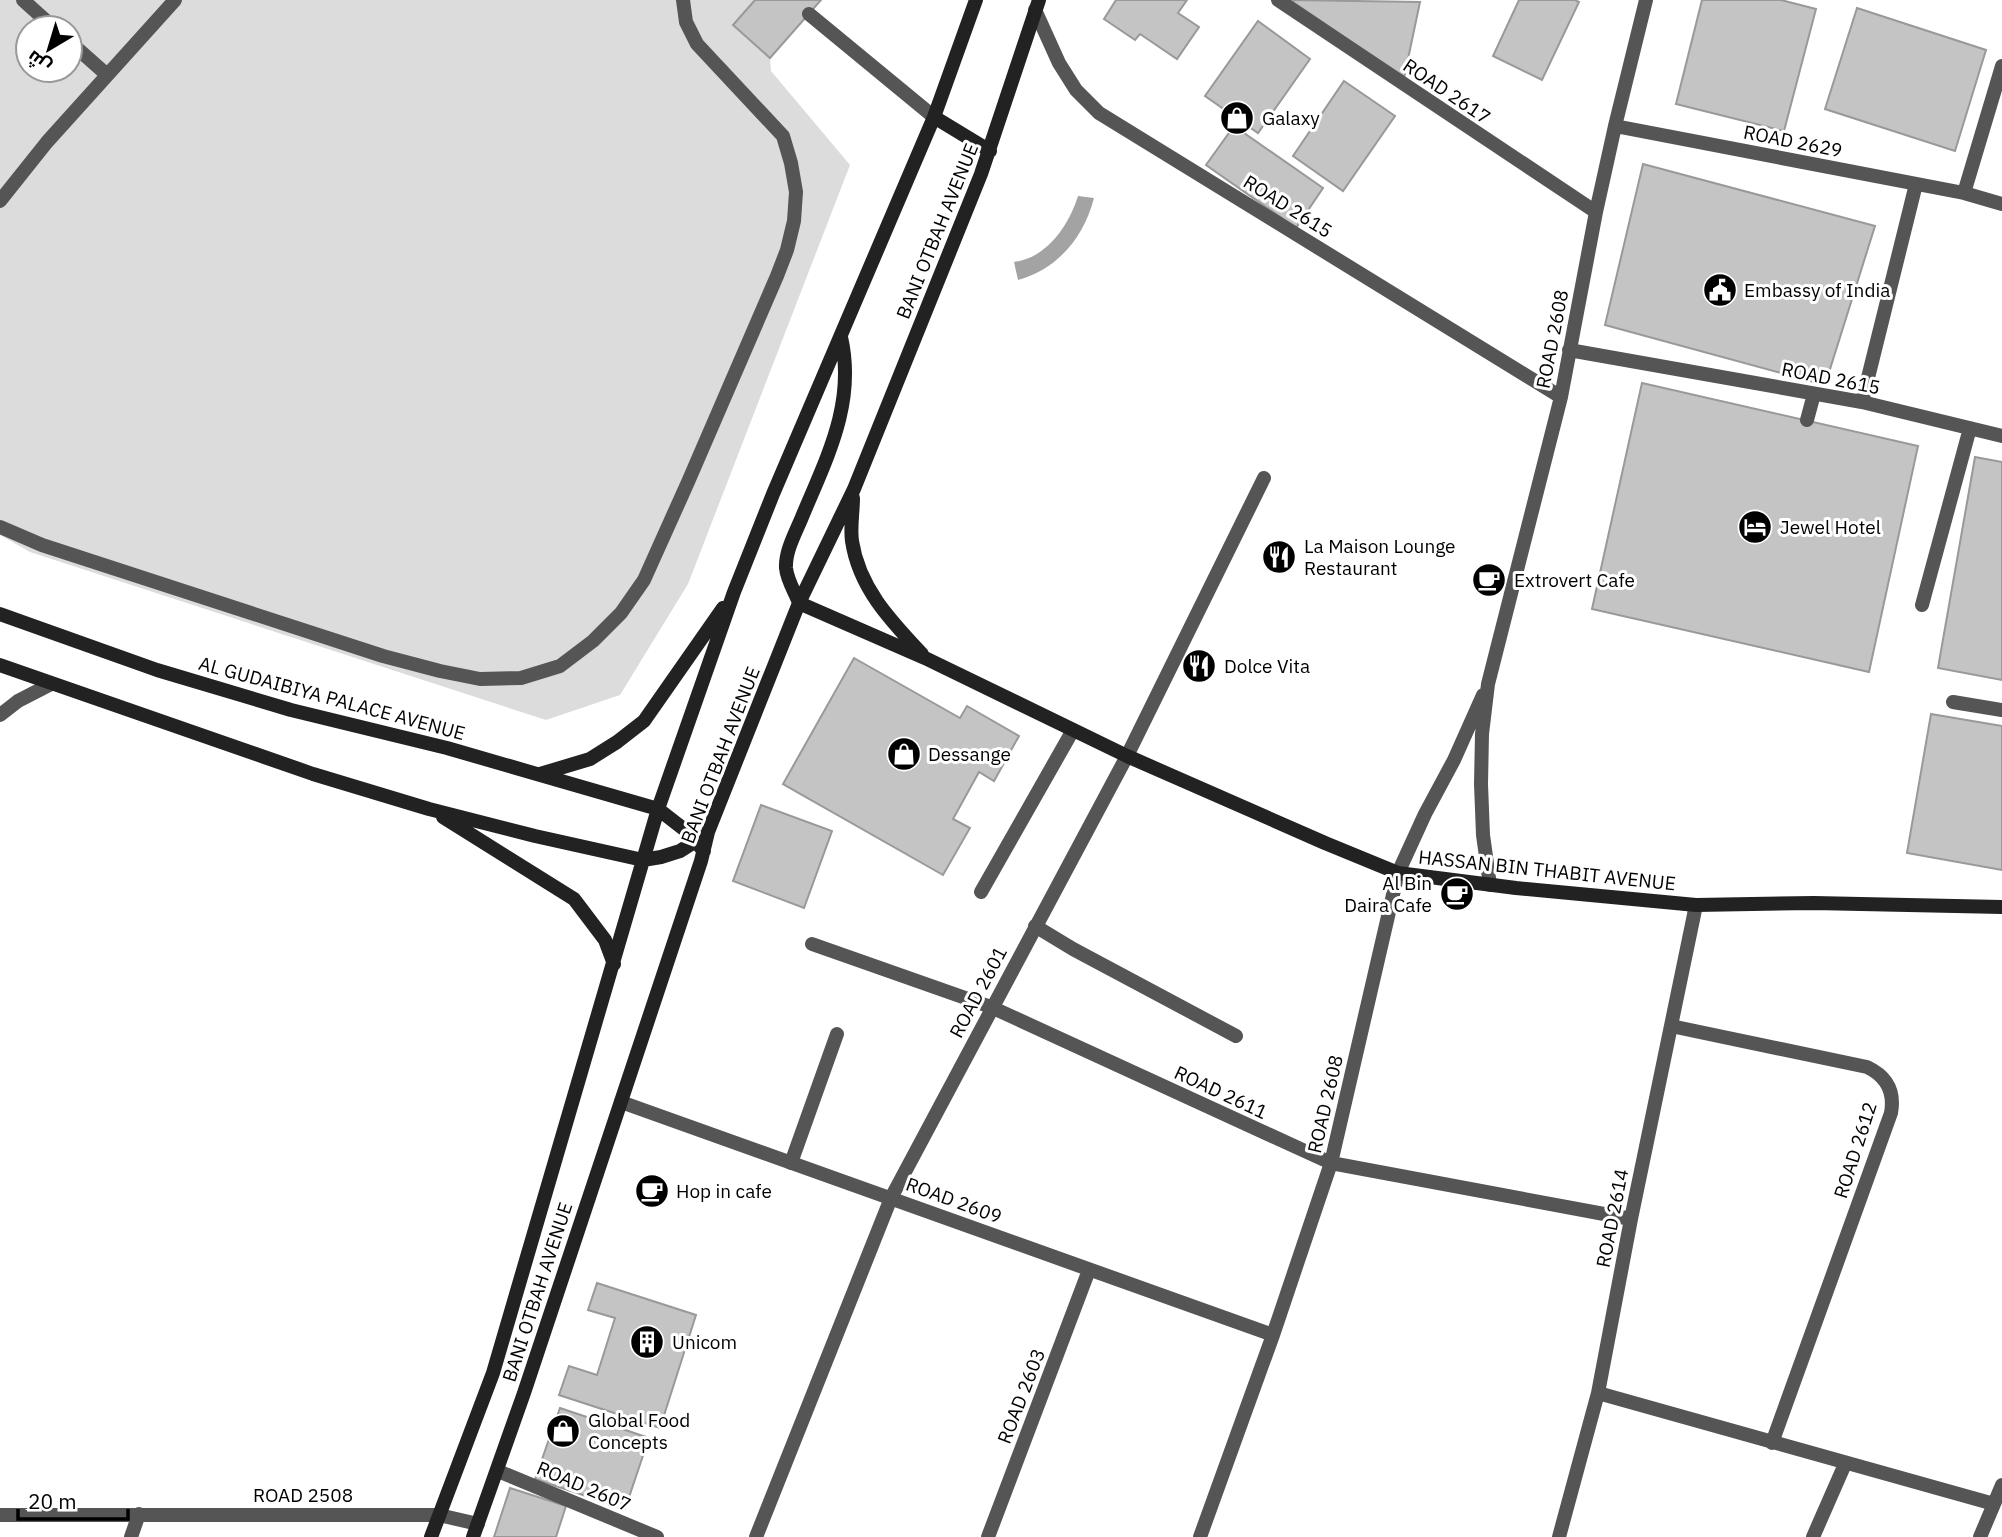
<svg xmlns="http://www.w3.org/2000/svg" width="2002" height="1537" font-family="'IBM Plex Sans',Cairo,sans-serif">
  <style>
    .green { fill: #dcdcdc; fill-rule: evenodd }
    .water { fill: #a3a3a3 }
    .building { fill: #c4c4c4; stroke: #999; stroke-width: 2 }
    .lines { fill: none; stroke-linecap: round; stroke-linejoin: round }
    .lane { stroke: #555; stroke-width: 14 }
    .street { stroke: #555; stroke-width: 14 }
    .secondary { stroke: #222; stroke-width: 14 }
    .labels { text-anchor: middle; stroke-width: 6; stroke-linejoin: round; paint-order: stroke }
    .street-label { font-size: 19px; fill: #000; stroke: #fff }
    .poi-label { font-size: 19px; fill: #000; stroke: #fff; text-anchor: start }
  </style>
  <rect width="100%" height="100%" fill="#fff"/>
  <!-- green -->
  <path class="green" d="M0,0H792L755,44L770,58L771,71L850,165L688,584L620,695L546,720L30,552L0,535ZM28,28H70V70H28Z"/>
  <!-- water -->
  <path class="water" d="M1078,196L1094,198C1084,237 1058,269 1018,280L1014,262C1047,258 1069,225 1078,196Z"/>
  <!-- building -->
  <path class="building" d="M755,0H821L770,58L733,25Z
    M1116,0H1187L1178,13L1199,27L1177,59L1140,34L1135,40L1104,19Z
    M1290,0L1420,2L1404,78Z
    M1519,0H1575L1579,2L1542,80L1493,56Z
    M1702,0H1781L1816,9L1784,131L1676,104Z
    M1857,8L1986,50L1955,151L1825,109Z
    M1258,21L1310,59L1258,133L1205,96Z
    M1344,81L1395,116L1343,191L1293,156Z
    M1234,126L1323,188L1296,228L1206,165Z
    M1643,164L1875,226L1825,385L1605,325Z
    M1642,383L1918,446L1869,672L1592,609Z
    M1975,457L2002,462V680L1938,668Z
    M854,658L960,718L967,706L1019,736L994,781L979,772L953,819L970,828L943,875L783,784Z
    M1931,714L2002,726V870L1907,853Z
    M761,805L832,831L804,908L733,881Z
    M597,1283L696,1315L660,1428L559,1395L569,1366L597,1375L615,1318L588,1310Z
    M560,1408L649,1438L625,1509L535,1479Z
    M510,1488L566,1506L556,1537H494Z"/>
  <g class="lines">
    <!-- lane -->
    <path class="lane" d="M23,0L54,28
      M809,14L934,117
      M70,42L106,74
      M0,201L47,142L175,0
      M1807,420L1814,394
      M0,527L42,545L383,656L440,671L480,679L521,678L560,666L593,641L621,613L644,580L688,482L777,276L787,250L794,221L796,192L791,163L783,136L697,44L686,22L683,0
      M1953,702L2002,710
      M981,892L1073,730
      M1035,926L1073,949L1236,1036
      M791,1163L837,1034
      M131,1537L139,1514"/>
    <!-- street -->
    <path class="street" d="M1278,0L1596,212
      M1035,10L1059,63L1076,90L1099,113L1561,397
      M1615,126L1964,193L2002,204
      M1964,193L2002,66
      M1569,350L1862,402L2002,436
      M1862,402L1916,184
      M1922,605L1970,428
      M0,715L18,701L51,684
      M1490,885L1483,835L1481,784L1482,734L1488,684L1561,397L1596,212L1615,126L1646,0
      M812,944L991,1007L1331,1163L1631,1219
      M1671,1026L1867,1067C1886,1076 1895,1091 1891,1113L1772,1443
      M621,1102L1273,1335
      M1598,1393L1994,1504
      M498,1471L657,1537
      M0,1515H439L478,1524
      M756,1537L891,1198L1127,756L1264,478
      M988,1537L1089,1270
      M1200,1537L1273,1335L1331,1163L1398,873L1425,814L1454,760L1483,695
      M1559,1537L1598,1393L1631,1219L1696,905
      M1813,1537L1845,1464
      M1980,1537L2002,1485"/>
    <!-- secondary -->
    <path class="secondary" d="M934,117L990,151
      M841,337C856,403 827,457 802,517C796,532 785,551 786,568C787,580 795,592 799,603L925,658L1127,756L1325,843L1398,873L1516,888L1696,905L1814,903L2002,907
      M853,498C853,512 850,527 852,541C859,588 891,621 922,654
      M0,614L157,670L291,710L447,748L658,809L685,830L704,851
      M0,665L313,774L429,809L535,836L643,860L661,857L680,851L702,837
      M540,774L590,759L617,742L644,721L723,608
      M443,817L574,899L605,940L614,964
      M431,1537L493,1373L658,809L734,592L773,494L934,117L976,0
      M473,1537L524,1393L701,861L708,832L799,603L854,489L981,174L1039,0"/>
  </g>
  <!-- icons -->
  <defs>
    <g id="shop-disc" transform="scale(1.75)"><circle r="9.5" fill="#000" stroke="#fff"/><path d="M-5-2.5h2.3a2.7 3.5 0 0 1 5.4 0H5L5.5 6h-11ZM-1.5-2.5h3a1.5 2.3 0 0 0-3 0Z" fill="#fff"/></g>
    <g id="civic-disc" transform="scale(1.75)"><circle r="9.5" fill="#000" stroke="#fff"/><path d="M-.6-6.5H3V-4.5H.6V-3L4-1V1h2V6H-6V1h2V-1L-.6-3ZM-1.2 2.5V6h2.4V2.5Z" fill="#fff"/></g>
    <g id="hotel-disc" transform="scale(1.75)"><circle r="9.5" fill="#000" stroke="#fff"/><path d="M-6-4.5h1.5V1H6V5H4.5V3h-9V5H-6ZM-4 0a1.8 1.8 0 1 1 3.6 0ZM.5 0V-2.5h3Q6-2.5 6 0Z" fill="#fff"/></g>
    <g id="restaurant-disc" transform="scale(1.75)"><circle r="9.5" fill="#000" stroke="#fff"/><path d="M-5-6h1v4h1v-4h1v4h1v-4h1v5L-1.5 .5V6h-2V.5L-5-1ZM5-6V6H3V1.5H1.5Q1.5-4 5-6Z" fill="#fff"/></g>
    <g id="cafe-disc" transform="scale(1.75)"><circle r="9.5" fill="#000" stroke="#fff"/><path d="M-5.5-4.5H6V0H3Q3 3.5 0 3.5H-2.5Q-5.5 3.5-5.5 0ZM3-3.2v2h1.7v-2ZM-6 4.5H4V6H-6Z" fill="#fff"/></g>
    <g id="building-disc" transform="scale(1.75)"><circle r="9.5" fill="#000" stroke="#fff"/><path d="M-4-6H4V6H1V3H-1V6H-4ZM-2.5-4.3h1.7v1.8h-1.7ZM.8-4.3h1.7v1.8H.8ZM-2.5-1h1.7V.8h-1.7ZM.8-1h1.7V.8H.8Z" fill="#fff"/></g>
  </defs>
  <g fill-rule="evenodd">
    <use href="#shop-disc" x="1237" y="118"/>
    <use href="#civic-disc" x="1720" y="290"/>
    <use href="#hotel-disc" x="1755" y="527"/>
    <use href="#restaurant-disc" x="1279" y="557"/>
    <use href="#cafe-disc" x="1489" y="580"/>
    <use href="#restaurant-disc" x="1199" y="666"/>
    <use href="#shop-disc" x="904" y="754"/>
    <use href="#cafe-disc" x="1457" y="894"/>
    <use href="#cafe-disc" x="652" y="1191"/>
    <use href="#building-disc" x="647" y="1342"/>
    <use href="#shop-disc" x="563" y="1431"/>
  </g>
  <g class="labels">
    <!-- street labels -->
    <g class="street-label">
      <text transform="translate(1447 91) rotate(34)" y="7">ROAD 2617</text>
      <text transform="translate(1793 141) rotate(11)" y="7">ROAD 2629</text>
      <text transform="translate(1288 206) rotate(32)" y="7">ROAD 2615</text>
      <text transform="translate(937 231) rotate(-68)" y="7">BANI OTBAH AVENUE</text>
      <text transform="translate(1552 339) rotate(-79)" y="7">ROAD 2608</text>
      <text transform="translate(1831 378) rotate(11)" y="7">ROAD 2615</text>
      <text transform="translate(332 698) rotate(15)" y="7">AL GUDAIBIYA PALACE AVENUE</text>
      <text transform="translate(720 755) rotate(-69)" y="7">BANI OTBAH AVENUE</text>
      <text transform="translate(1547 870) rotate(6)" y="7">HASSAN BIN THABIT AVENUE</text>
      <text transform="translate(978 992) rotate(-62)" y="7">ROAD 2601</text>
      <text transform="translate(1221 1092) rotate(25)" y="7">ROAD 2611</text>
      <text transform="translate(1325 1104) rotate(-77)" y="7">ROAD 2608</text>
      <text transform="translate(1855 1150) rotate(-72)" y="7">ROAD 2612</text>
      <text transform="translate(954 1200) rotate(20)" y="7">ROAD 2609</text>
      <text transform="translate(1612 1218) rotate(-79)" y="7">ROAD 2614</text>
      <text transform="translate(537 1292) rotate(-72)" y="7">BANI OTBAH AVENUE</text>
      <text transform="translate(1021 1396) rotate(-69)" y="7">ROAD 2603</text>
      <text transform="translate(584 1486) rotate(23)" y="7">ROAD 2607</text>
      <text x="303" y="1502">ROAD 2508</text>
    </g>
    <!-- poi labels -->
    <g class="poi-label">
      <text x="1262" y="125">Galaxy</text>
      <text x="1744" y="297">Embassy of India</text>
      <text x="1780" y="534">Jewel Hotel</text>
      <text x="1304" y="553">La Maison Lounge<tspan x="1304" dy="22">Restaurant</tspan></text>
      <text x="1514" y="587">Extrovert Cafe</text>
      <text x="1224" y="673">Dolce Vita</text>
      <text x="928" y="761">Dessange</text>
      <text x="1432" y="890" text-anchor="end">Al Bin<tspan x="1432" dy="22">Daira Cafe</tspan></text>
      <text x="676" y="1198">Hop in cafe</text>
      <text x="672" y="1349">Unicom</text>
      <text x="588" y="1427">Global Food<tspan x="588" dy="22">Concepts</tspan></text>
    </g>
  </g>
  <!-- north arrow -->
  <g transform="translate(49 49) rotate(218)"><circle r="33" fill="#ffffff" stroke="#999999" stroke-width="2"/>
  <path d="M0-5L12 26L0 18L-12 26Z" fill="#000000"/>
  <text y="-10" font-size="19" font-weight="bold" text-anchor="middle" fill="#000000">ش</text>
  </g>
  <!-- scale -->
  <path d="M18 1509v10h110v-10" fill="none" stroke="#000000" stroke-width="3.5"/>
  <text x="28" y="1509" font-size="21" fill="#000000" stroke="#ffffff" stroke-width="5" paint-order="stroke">20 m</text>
</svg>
